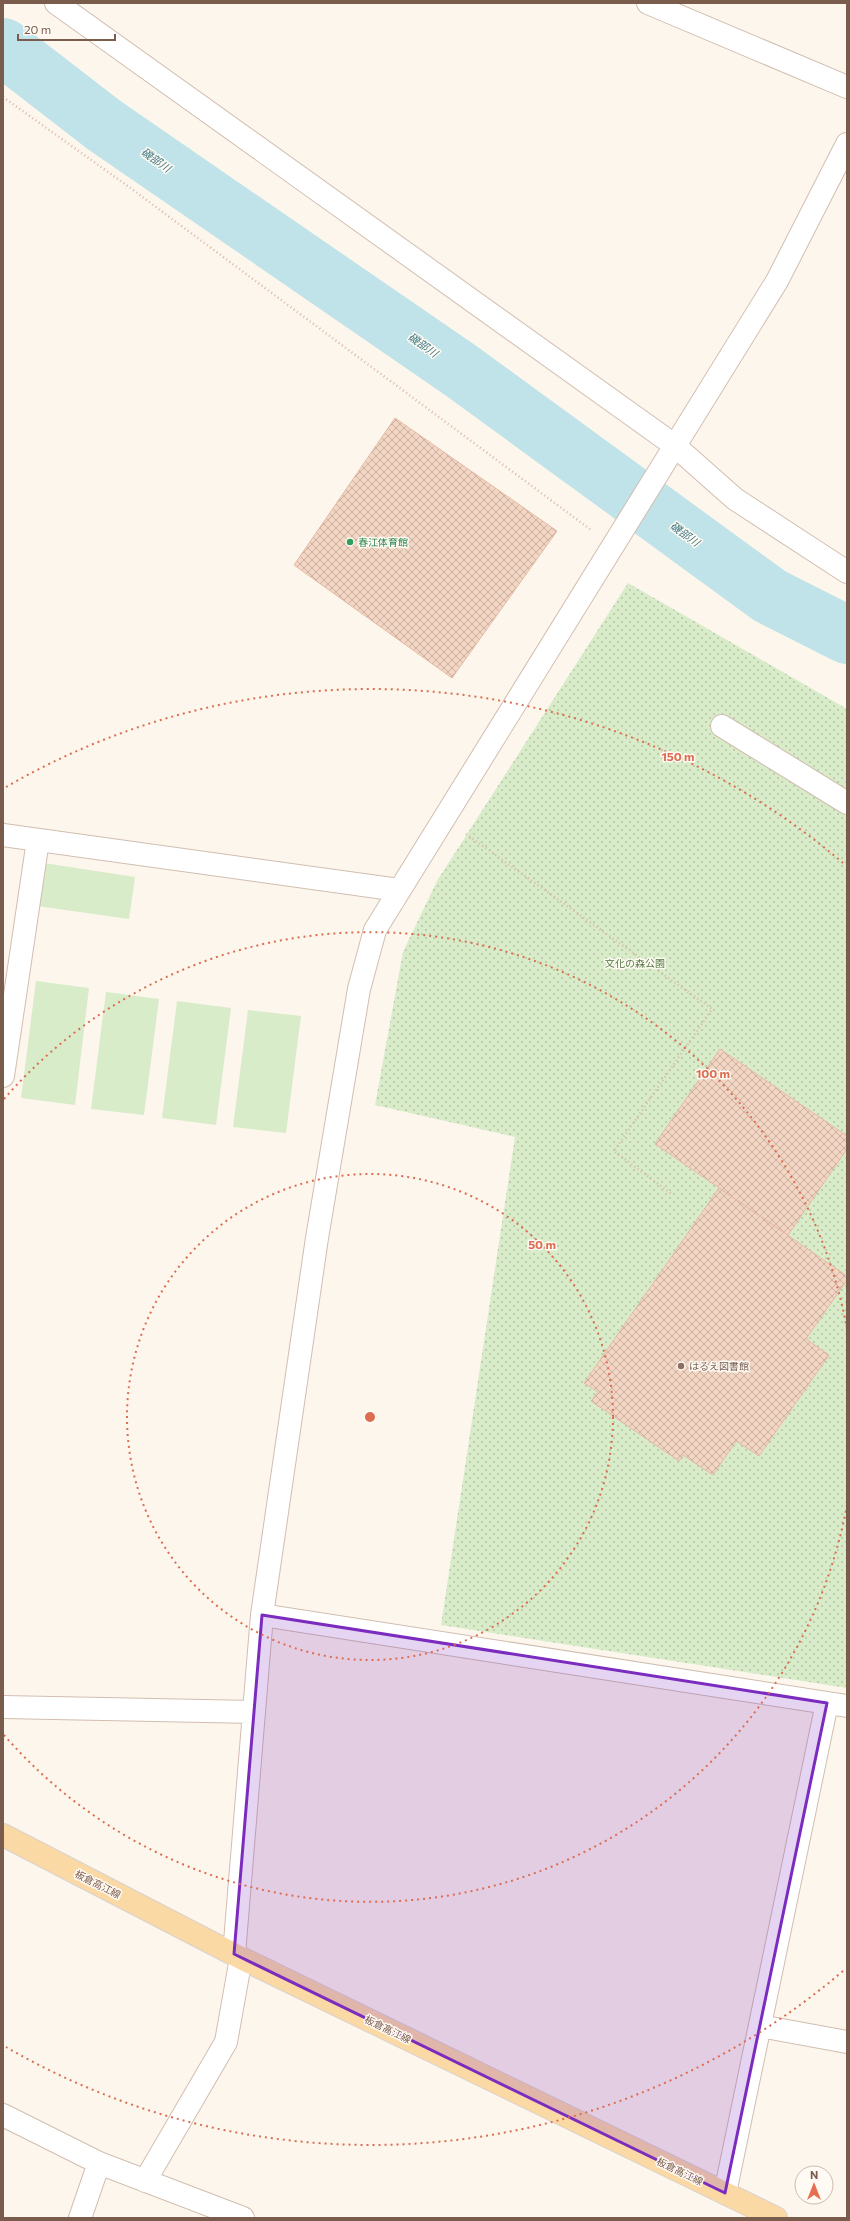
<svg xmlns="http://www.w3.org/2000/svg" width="850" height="2221" font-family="Commissioner,'Noto Sans JP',sans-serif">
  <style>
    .green { fill: #d8ecc9 }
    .park { fill: url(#park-dots) }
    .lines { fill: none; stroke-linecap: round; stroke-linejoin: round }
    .river { stroke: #bfe3e8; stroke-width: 58 }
    .building { fill: url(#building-cross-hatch); stroke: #e6bba3 }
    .minor-casing { stroke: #d1beb0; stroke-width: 24 }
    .major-casing { stroke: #dad1cd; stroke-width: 24 }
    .path { stroke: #d9b8a5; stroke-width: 2.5; stroke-dasharray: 1 3; stroke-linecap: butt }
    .minor { stroke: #fff; stroke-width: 22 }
    .major { stroke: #fbd9a5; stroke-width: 22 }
    .marked { fill: #7b2cbf; fill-opacity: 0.2; stroke: #7b2cbf; stroke-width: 3; stroke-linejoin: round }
    .ring { fill: none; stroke: #dc6d51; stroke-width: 2; stroke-dasharray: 2 4 }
    .leisure-dot { fill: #2e9e5b; stroke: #fffaf3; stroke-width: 1.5 }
    .education-dot { fill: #8d6e63; stroke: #fffaf3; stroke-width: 1.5 }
    .labels { text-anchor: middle; stroke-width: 3; stroke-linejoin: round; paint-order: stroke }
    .leisure-label { font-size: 10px; fill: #27864d; stroke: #fffaf3; text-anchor: start }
    .park-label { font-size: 10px; fill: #537a41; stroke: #fffaf3 }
    .education-label { font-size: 10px; fill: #785e54; stroke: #fffaf3; text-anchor: start }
    .street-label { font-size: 10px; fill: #7a5c4d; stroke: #fffaf3 }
    .water-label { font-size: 11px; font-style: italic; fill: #437c86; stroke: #fffaf3 }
    .centre { fill: #dc6d51; stroke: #fffaf3; stroke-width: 2 }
    .ring-label { font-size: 12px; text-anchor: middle; font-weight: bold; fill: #dc6d51; stroke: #fffaf3; stroke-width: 3; stroke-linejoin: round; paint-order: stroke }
  </style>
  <defs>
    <pattern id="park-dots" width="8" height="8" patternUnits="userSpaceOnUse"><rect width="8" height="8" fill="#d8ecc9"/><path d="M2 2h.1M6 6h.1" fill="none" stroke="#b4c2a5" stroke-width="1.8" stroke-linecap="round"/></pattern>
    <pattern id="building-cross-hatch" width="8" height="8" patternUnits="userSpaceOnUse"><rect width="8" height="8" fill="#f3d5c3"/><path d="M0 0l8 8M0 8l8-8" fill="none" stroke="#cab0a1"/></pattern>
  </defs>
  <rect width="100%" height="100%" fill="#fdf6ec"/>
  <!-- green -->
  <path class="green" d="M44,863L135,877L129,919L37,906Z
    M36,981L89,988L75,1105L21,1098Z
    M106,992L159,999L144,1115L91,1109Z
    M177,1001L231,1008L216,1125L162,1118Z
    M248,1010L301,1016L286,1133L233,1127Z"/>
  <!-- park -->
  <path class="park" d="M628,583L847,709V1688L441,1625L515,1137L375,1105L403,952L437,881Z"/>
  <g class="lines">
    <!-- river -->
    <path class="river" d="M3,47L104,125L460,370L770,596L847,635"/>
  </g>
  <!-- building -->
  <path class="building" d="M395,418L557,531L452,678L294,565Z
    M720,1049L847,1136V1149L788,1235L655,1144Z
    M719,1188L847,1276V1280L806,1339L829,1355L759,1456L736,1441L713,1475L683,1455L679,1461L591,1401L598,1392L584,1383Z"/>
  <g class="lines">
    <!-- minor casing -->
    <g class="minor-casing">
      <path id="minor" d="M56,3L674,445L735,499L847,572
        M648,3L847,87
        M722,726L847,803
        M3,835L399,890
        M3,1076L38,840
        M262,1615L847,1706
        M3,1707L254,1712
        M234,1954L262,1615L317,1238L359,989L375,930L777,281L847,144
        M760,2026L847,2042
        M3,2115L99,2163L243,2218
        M145,2181L226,2042L241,1958
        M725,2193L827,1703
        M80,2218L99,2163"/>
    </g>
    <!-- major casing -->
    <g class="major-casing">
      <path id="major" d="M3,1835L241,1958L776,2218"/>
    </g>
    <!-- path -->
    <path class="path" d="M3,97L129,187L591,530
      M466,834L712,1009L614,1151L673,1195"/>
    <!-- minor -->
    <use href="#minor" class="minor"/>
    <!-- major -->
    <use href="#major" class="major"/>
  </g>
  <!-- marked area -->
  <path class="marked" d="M262,1615L827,1703L725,2193L234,1954Z"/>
  <!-- distance rings -->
  <g class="ring">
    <circle cx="370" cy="1417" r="243"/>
    <path d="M847 1505A485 485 0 0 1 4 1735M4 1099A485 485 0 0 1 847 1329"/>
    <path d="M843 1971A728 728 0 0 1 6 2047M6 787A728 728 0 0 1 843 863"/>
  </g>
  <!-- markers -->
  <circle class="leisure-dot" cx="350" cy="542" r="4"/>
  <circle class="education-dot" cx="681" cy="1366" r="4"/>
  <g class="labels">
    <!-- leisure labels -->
    <g class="leisure-label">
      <text x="358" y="546">春江体育館</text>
    </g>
    <!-- park labels -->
    <g class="park-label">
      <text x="635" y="967">文化の森公園</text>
    </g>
    <!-- education labels -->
    <g class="education-label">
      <text x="689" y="1370">はるえ図書館</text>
    </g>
    <!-- street labels -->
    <g class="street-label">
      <text transform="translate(98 1884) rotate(27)" y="4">板倉高江線</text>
      <text transform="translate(388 2029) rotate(26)" y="4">板倉高江線</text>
      <text transform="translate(680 2171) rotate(26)" y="4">板倉高江線</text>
    </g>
    <!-- water labels -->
    <g class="water-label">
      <text transform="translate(156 160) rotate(35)" y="4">磯部川</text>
      <text transform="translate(423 345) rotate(35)" y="4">磯部川</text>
      <text transform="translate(685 534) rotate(36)" y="4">磯部川</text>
    </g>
  </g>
  <circle cx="370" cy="1417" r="6" class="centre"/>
  <g class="ring-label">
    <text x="678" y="761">150 m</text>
    <text x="713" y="1078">100 m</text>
    <text x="542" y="1249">50 m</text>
  </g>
  <!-- border -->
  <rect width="850" height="2221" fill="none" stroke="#7a5c4d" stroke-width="8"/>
  <!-- north arrow -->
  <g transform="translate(814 2185)"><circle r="19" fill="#fffaf3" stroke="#cabbb1"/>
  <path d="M0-3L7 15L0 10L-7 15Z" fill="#e76f51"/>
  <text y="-6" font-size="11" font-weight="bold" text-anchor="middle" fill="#7a5c4d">N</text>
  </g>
  <!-- scale -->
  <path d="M18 34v6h97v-6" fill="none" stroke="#7a5c4d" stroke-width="2"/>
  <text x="24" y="34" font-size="12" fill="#7a5c4d" stroke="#fffaf3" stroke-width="3" paint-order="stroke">20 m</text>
</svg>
